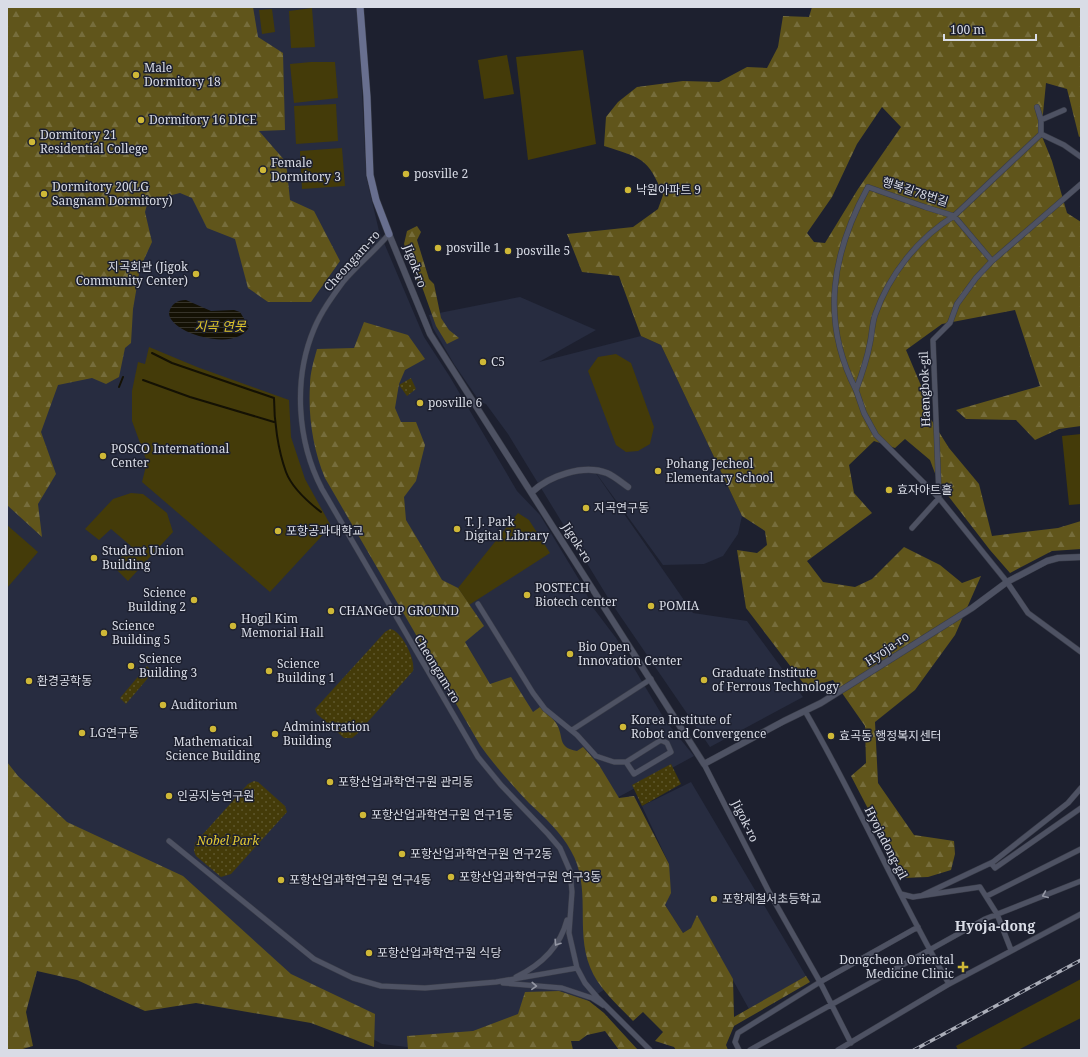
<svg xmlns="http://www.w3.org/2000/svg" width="1088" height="1057" font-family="'Noto Serif','Noto Sans KR',serif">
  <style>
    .built { fill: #272c40 }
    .grass { fill: #443b09 }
    .forest { fill: url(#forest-firs); fill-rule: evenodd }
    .park { fill: url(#park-dots) }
    .water { fill: url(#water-rules) }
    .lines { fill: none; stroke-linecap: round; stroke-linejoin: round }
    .stream { stroke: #141104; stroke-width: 2 }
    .minor-casing { stroke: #393c48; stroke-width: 6 }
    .tertiary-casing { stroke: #393c48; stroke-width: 7 }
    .secondary-casing { stroke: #393c48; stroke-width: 8 }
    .minor { stroke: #4e5263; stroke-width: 5 }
    .tertiary { stroke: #4e5263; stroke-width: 6 }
    .secondary { stroke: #686f8f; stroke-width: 7 }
    .rail-casing { stroke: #abaeb9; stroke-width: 3.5 }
    .rail { stroke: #1d202f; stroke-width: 2; stroke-dasharray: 6; stroke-linecap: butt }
    .oneway { stroke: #9497a4 }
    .poi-dot { fill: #cfb837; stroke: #1d202f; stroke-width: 1.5 }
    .labels { text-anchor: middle; stroke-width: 3; stroke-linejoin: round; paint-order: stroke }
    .poi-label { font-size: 12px; fill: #d9dce6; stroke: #1d202f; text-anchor: start }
    .street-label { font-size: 12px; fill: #d9dce6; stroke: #1d202f }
    .park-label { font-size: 12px; font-style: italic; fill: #e3c933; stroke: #1d202f }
    .water-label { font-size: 13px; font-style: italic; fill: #dec42b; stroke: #1d202f }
    .quarter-label { font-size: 14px; font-weight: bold; fill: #d9dce6; stroke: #1d202f }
  </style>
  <defs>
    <pattern id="forest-firs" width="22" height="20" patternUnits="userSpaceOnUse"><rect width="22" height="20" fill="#60551b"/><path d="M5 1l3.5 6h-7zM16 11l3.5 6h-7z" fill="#766d3c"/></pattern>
    <pattern id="park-dots" width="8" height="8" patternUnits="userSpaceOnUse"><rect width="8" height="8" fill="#443b09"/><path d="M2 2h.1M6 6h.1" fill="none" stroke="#5e572d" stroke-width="1.8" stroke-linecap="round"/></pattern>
    <pattern id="water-rules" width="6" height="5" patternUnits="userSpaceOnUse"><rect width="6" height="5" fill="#141104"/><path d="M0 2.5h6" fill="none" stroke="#363329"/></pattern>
  </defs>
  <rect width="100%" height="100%" fill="#1d202f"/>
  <!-- built -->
  <path class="built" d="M7,7H358L366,176L379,231L424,337L450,377L517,491L540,515L584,588L591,605L616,638L665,720L694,756L602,806L651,959L512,1050H431L382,1044L7,844Z
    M520,297L596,330L539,362L641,336L661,345L742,516L738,534L723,556L704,564L663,565L588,462L693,613L747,621L803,697L710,747L610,601L508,434L486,404L480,402L454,364L433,328L429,315Z
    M691,782L806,976L749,1009L697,916L691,928L683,933L665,905L669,864L642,806Z"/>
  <!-- grass -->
  <path class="grass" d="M312,8L315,47L291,48L289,11Z
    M272,9L275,32L262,34L259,10Z
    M583,50L596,144L528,160L516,57Z
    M507,55L514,94L484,99L478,60Z
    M311,62H335L338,98L294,103L290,64Z
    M336,104L338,141L296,144L294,106Z
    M342,148L345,186L302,189L300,151Z
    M149,347L197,367L289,400L291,437L305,479L331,526L270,592L142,482L147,462L132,421V391L138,362L145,364Z
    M616,354L631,363L654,427L650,444L638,451L626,452L616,445L588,371L598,357Z
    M1081,434V504L1069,505L1062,436Z
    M131,493L143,494L167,513L173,532L128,581L113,566L131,546L111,529L99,540L85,529L113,499Z
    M518,513L529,520L550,553L469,605L458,588Z
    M7,525L38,552L7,588Z
    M1081,979V1018L1018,1050H958L956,1046Z"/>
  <!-- forest -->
  <path class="forest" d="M7,7H253L258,37L283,53L285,130L259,131L286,162L290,200L314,211L340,261L311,302H268L248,288L235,239L207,228L192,198L180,193L148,201L145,212L152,242L140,268L133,309L131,343L125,348L119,377L106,384L92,378L58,385L41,432L56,474L38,504L42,537L7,505Z
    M812,7H1081V136L1079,137L1067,89L1046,83L1041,134L1052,161L1067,213L1081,222V426L1059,429L1035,440L1016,420L966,419L956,410L1040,386L1015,310L942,324L906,350L922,388L927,413L949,448L979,484L992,536L1058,528L1081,521V549L1052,551L1010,573L990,550L939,484L930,460L905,439L895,448L874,441L849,465L854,493L872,513L807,561L823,582L855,587L872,579L904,547L940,565L962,583L981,576L955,635L915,690L875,722L878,783L914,835L954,841L955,854L951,870L928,877L904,878L851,776L866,763L865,726L833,680L807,688L746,608L737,550L757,553L767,545L765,531L742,516L661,345L641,336L619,276L582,272L567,234L633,227L658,209L663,195C648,157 641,158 604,146L606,117L618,102L637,87L683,81L719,82L747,67L767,68L778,47L783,16L809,17ZM882,107L901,127L858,189L825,243L814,242L807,233L832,197L857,144Z
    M417,226L421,232L417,240L429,279L434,284L441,318L449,330L459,338L447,344L436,326L421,284L417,280L404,244L407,231Z
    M364,322L408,335L425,359L405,370L399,384L395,408L401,422H416L425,445L416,481L404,497L406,520L442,580L458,588L484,626L465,642L490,684L511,677L533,712L540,707C545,712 552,717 556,723C565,737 556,747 577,751L583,747L599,765L619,798L634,796L669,864L671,893L665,905L683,933L691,928L697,915L733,979L734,1017L806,976L810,982L734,1026L726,1045L728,1050H676L674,1047L655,1041L663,1032L643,1012L633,1021C618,1005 598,988 590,967C575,929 592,887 571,851C561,832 544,817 529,803C511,784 495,766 480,745L325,478C313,449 308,417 310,385C310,373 314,360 317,349L354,348Z
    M7,762L18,776L67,822L183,876L291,974L375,1014L374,1047L311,1023L196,1003L145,1011L77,980L37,971L26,1012L33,1046L19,1050H7Z
    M559,991L589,1001L604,1013L638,1050H619L605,1031L587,1035L579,1041H571L573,1050H408L407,1036L473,1031L518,1014L525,992Z"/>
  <!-- park -->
  <path class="park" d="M411,378L416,389L407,396L399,385Z
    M390,629C401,630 416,659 413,671L357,734L352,738H344L317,714L315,709L385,632Z
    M147,666L153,672L126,704L120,698Z
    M671,764L681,784L642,806L632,785Z
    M254,781L258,782L285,806L287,812L231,874L221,877L196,856L194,851L195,843L248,784Z"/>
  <!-- water -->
  <path class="water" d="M186,300L211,311L234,310L240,312L249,327C236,353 169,333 169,313C171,304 177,300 186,300Z"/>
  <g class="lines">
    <!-- stream -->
    <path class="stream" d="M152,353L172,363L274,398C274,421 278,450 286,472C292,488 308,502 321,512
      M143,380L190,397L274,422
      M119,387L123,377"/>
    <!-- minor casing -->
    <g class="minor-casing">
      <path id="minor" d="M1037,107L1041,120
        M1041,134L1064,145L1081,157
        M1041,134V120L1064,110
        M1081,184L992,261L976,278L957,304L950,323L933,340L939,498L1007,582L1028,613L1081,652
        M389,234C375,251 357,265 343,282C332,297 321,312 314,329C293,379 297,441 322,489L478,757L501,785L548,834L560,848L570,871L572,892L569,933L577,968L585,983L597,997L650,1050
        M856,390C820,320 832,253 868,187L925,207L954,216L992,261
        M912,528L939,498L876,435L864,413L856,390C862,374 867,359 870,343C872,334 872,324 875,315C889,275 918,238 954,216L1041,134
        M478,604L533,693L545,709L577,735L596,756L614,762H626L634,774L671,752L667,743L661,740L626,762
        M805,711C857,800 897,895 949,984
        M572,730L651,679
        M704,764L769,892L820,982L851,1043
        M169,841L314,959L353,978L381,986L425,988L496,982L577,968
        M991,863L995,868L1081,808
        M901,894L913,897L980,887L997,914L1011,950
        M923,895L993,862L1068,803L1081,788
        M987,896L1081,849
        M516,977C541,965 560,947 567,920
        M503,983L562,988L592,998L603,1005
        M739,1050L735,1042L738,1033L820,982L918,927
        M750,1050L985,919L1081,881
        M838,1050L949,984L1081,914"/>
    </g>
    <!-- tertiary casing -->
    <g class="tertiary-casing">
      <path id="tertiary" d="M389,234L430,334L704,764L784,721L821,703L972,608L1007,582L1047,561L1058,558L1081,557
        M532,492C549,476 583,464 607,473C614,476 621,482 628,487"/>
    </g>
    <!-- secondary casing -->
    <g class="secondary-casing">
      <path id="secondary" d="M360,7L367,97L370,175L376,200L389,234"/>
    </g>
    <!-- minor -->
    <use href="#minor" class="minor"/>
    <!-- tertiary -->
    <use href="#tertiary" class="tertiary"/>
    <!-- secondary -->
    <use href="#secondary" class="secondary"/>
    <!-- rail casing -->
    <g class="rail-casing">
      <path id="rail" d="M914,1050L1081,960"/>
    </g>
    <!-- rail -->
    <use href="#rail" class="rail"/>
  </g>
  <!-- one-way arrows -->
  <defs><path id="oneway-chevron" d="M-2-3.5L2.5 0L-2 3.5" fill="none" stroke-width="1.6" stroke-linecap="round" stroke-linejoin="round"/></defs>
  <g class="oneway">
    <use href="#oneway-chevron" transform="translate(1045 895) rotate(158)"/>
    <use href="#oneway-chevron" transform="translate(557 943) rotate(123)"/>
    <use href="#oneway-chevron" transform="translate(534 986) rotate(3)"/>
  </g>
  <!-- markers -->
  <g class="poi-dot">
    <circle cx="136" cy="75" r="4"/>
    <circle cx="141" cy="120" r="4"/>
    <circle cx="32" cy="142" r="4"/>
    <circle cx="263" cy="170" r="4"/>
    <circle cx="406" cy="174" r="4"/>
    <circle cx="628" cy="190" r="4"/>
    <circle cx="44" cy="194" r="4"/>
    <circle cx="438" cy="248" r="4"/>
    <circle cx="508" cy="251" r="4"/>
    <circle cx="196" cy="274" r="4"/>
    <circle cx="483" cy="362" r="4"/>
    <circle cx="420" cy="403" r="4"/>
    <circle cx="103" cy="456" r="4"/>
    <circle cx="658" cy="471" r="4"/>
    <circle cx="889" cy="490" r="4"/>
    <circle cx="586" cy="508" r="4"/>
    <circle cx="457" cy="529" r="4"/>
    <circle cx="278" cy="531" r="4"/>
    <circle cx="94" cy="558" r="4"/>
    <circle cx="527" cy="595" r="4"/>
    <circle cx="194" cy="600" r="4"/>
    <circle cx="651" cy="606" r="4"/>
    <circle cx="331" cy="611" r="4"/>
    <circle cx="233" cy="626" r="4"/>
    <circle cx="104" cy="633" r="4"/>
    <circle cx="570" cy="654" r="4"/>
    <circle cx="131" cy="666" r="4"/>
    <circle cx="269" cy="671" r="4"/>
    <circle cx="704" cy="680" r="4"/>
    <circle cx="29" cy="681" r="4"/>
    <circle cx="163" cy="705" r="4"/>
    <circle cx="623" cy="727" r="4"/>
    <circle cx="213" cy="729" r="4"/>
    <circle cx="82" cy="733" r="4"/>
    <circle cx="275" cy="734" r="4"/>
    <circle cx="831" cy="736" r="4"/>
    <circle cx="330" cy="782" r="4"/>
    <circle cx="169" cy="796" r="4"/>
    <circle cx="363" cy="815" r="4"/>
    <circle cx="402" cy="854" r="4"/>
    <circle cx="451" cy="877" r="4"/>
    <circle cx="281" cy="880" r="4"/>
    <circle cx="714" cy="899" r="4"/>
    <circle cx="369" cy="953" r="4"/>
    <path d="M961 961h4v4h4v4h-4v4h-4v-4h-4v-4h4z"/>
  </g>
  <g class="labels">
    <!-- poi labels -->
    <g class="poi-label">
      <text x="144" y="72">Male<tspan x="144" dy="14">Dormitory 18</tspan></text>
      <text x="149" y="124">Dormitory 16 DICE</text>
      <text x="40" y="139">Dormitory 21<tspan x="40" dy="14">Residential College</tspan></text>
      <text x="271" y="167">Female<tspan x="271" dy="14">Dormitory 3</tspan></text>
      <text x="414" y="178">posville 2</text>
      <text x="52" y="191">Dormitory 20(LG<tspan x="52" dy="14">Sangnam Dormitory)</tspan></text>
      <text x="636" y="194">낙원아파트 9</text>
      <text x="446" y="252">posville 1</text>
      <text x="516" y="255">posville 5</text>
      <text x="188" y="271" text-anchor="end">지곡회관 (Jigok<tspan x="188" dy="14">Community Center)</tspan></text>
      <text x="491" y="366">C5</text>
      <text x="428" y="407">posville 6</text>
      <text x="111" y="453">POSCO International<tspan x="111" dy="14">Center</tspan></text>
      <text x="666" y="468">Pohang Jecheol<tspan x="666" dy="14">Elementary School</tspan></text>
      <text x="897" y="494">효자아트홀</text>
      <text x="594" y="512">지곡연구동</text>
      <text x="465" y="526">T. J. Park<tspan x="465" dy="14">Digital Library</tspan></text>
      <text x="286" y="535">포항공과대학교</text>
      <text x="102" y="555">Student Union<tspan x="102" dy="14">Building</tspan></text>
      <text x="535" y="592">POSTECH<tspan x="535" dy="14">Biotech center</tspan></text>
      <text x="186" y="597" text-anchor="end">Science<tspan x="186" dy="14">Building 2</tspan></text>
      <text x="659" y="610">POMIA</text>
      <text x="339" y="615">CHANGeUP GROUND</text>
      <text x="241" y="623">Hogil Kim<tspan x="241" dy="14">Memorial Hall</tspan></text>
      <text x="112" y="630">Science<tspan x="112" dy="14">Building 5</tspan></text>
      <text x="578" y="651">Bio Open<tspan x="578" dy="14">Innovation Center</tspan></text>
      <text x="139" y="663">Science<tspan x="139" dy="14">Building 3</tspan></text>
      <text x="277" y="668">Science<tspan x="277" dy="14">Building 1</tspan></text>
      <text x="712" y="677">Graduate Institute<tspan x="712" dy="14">of Ferrous Technology</tspan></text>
      <text x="37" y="685">환경공학동</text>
      <text x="171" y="709">Auditorium</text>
      <text x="631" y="724">Korea Institute of<tspan x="631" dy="14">Robot and Convergence</tspan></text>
      <text x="283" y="731">Administration<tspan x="283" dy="14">Building</tspan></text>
      <text x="90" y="737">LG연구동</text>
      <text x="839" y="740">효곡동 행정복지센터</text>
      <text x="213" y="746" text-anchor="middle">Mathematical<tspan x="213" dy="14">Science Building</tspan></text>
      <text x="338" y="786">포항산업과학연구원 관리동</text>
      <text x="177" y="800">인공지능연구원</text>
      <text x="371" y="819">포항산업과학연구원 연구1동</text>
      <text x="410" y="858">포항산업과학연구원 연구2동</text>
      <text x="459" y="881">포항산업과학연구원 연구3동</text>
      <text x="289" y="884">포항산업과학연구원 연구4동</text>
      <text x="722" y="903">포항제철서초등학교</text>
      <text x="377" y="957">포항산업과학연구원 식당</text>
      <text x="954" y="964" text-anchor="end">Dongcheon Oriental<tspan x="954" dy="14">Medicine Clinic</tspan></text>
    </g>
    <!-- street labels -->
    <g class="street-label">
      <text transform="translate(915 192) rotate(18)" y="4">행복길78번길</text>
      <text transform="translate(352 261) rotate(-48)" y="4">Cheongam-ro</text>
      <text transform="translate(415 266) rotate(70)" y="4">Jigok-ro</text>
      <text transform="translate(925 389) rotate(-92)" y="4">Haengbok-gil</text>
      <text transform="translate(577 543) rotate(58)" y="4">Jigok-ro</text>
      <text transform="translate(887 649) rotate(-34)" y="4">Hyoja-ro</text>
      <text transform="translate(437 669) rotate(59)" y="4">Cheongam-ro</text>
      <text transform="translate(745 821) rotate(64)" y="4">Jigok-ro</text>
      <text transform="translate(886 843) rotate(63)" y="4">Hyojadong-gil</text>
    </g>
    <!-- park labels -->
    <g class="park-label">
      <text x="228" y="845">Nobel Park</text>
    </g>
    <!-- water labels -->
    <g class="water-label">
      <text x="220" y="331">지곡 연못</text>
    </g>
    <!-- quarter labels -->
    <g class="quarter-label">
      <text x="995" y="931">Hyoja-dong</text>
    </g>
  </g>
  <!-- border -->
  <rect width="1088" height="1057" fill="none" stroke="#d9dce6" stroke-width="16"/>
  <!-- scale -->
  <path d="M944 34v6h92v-6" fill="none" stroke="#d9dce6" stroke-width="2"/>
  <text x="950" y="34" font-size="12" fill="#d9dce6" stroke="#1d202f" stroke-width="3" paint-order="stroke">100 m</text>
</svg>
